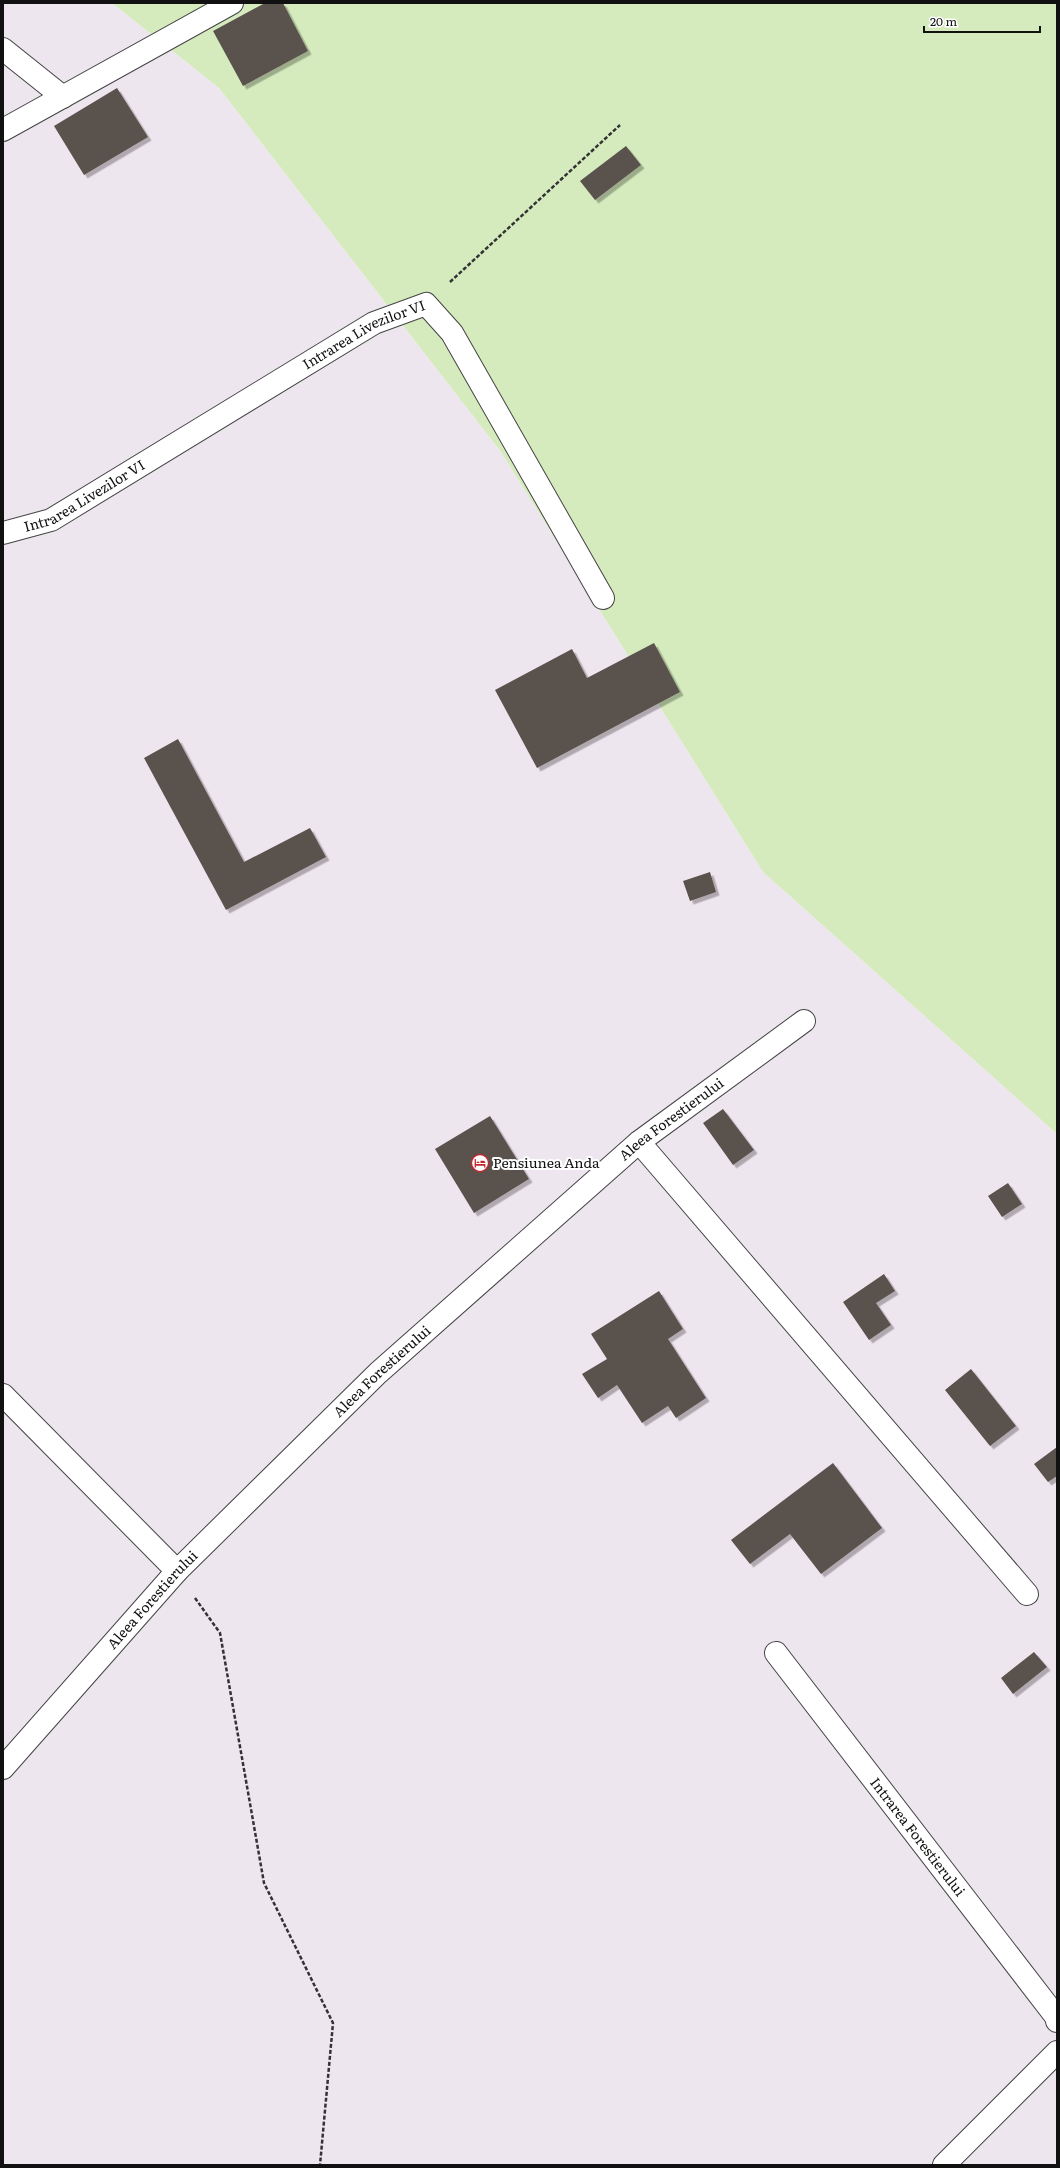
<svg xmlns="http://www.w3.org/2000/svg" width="1060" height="2168" font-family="Literata,serif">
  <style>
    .industrial { fill: #eee6ef }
    .green { fill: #d5ebbd }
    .building { fill: #5a524d; filter: url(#shadow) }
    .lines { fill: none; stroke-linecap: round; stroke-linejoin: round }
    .service-casing { stroke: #444; stroke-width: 24 }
    .minor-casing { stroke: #444; stroke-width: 24 }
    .path { stroke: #333; stroke-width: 2.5; stroke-dasharray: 4 2; stroke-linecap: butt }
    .service { stroke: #fff; stroke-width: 22 }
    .minor { stroke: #fff; stroke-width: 22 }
    .labels { text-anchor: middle; stroke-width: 4; stroke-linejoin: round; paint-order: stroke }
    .street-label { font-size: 14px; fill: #111; stroke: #fff }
    .poi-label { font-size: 14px; fill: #111; stroke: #fff; text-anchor: start }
  </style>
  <defs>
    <filter id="shadow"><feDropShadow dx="3.5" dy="3.5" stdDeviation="0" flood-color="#0004"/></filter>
  </defs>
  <rect width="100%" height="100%" fill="#fffdf5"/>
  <!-- industrial -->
  <path class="industrial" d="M3,3H112L219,88L501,452L763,872L1057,1134V2165H3Z"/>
  <!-- green -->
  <path class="green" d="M112,3H1057V1134L763,872L501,452L219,88Z"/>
  <!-- building -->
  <path class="building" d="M265,3H283L308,51L243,86L213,31Z
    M117,88L148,137L84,175L54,126Z
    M626,146L641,165L595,200L580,181Z
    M654,643L680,692L537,768L495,690L572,649L587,678Z
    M178,739L244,862L310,828L326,857L226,910L144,758Z
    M710,872L716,892L690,901L683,881Z
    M723,1109L754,1150L733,1165L703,1123Z
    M490,1116L529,1179L474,1213L435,1149Z
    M1008,1183L1022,1204L1002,1217L988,1196Z
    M884,1274L895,1291L876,1303L891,1325L869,1340L843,1302Z
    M659,1291L683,1329L668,1339L706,1398L676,1418L668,1406L642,1423L617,1385L598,1398L582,1374L607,1359L591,1334Z
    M971,1369L1016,1426L990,1446L945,1390Z
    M1057,1447V1476L1048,1482L1034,1464Z
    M833,1463L882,1528L821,1574L790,1534L750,1564L731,1540Z
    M1034,1652L1047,1667L1013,1694L1001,1678Z"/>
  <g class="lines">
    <!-- service casing -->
    <g class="service-casing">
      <g id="service">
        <path d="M639,1142L1027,1594"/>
        <path id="s1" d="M776,1653L1057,2018V2021"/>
        <path d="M944,2165L1057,2052"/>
      </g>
    </g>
    <!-- minor casing -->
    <g class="minor-casing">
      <g id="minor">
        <path d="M3,49L63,97"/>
        <path d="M3,130L232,3"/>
        <path id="s2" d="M3,533L51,520L374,323L426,304L452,333L603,598"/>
        <path d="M3,1395L177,1571"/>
        <path id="s3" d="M3,1768L177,1571L378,1373L639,1142L804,1021"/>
      </g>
    </g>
    <!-- path -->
    <path class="path" d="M450,282L620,125
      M195,1598L220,1633L264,1883L333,2023L320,2165"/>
    <!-- service -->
    <use href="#service" class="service"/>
    <!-- minor -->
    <use href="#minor" class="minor"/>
  </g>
  <!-- icons -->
  <defs>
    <g id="hotel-ring" transform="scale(0.9)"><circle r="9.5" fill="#fff" stroke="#c4262e" stroke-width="1.5"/><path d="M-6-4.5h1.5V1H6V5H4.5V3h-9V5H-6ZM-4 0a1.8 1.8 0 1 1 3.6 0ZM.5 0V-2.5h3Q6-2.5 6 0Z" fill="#c4262e"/></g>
  </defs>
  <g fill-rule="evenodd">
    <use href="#hotel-ring" x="480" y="1163"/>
  </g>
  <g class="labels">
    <!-- street labels -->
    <g class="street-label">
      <text dy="5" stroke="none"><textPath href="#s2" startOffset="414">Intrarea Livezilor VI</textPath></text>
      <text dy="5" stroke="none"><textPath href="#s2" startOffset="90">Intrarea Livezilor VI</textPath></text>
      <text dy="5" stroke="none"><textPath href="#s3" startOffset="933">Aleea Forestierului</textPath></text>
      <text dy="5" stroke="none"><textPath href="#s3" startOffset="549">Aleea Forestierului</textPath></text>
      <text dy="5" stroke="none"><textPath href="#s3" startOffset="225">Aleea Forestierului</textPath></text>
      <text dy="5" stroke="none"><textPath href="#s1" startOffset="232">Intrarea Forestierului</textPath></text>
    </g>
    <!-- poi labels -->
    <g class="poi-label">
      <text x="493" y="1168">Pensiunea Anda</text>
    </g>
  </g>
  <!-- border -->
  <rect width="1060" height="2168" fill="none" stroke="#111111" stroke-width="8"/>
  <!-- scale -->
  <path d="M924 26v6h116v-6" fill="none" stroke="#111111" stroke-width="2"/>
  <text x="930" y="26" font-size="12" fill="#111111" stroke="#ffffff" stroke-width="3" paint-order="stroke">20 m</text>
</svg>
